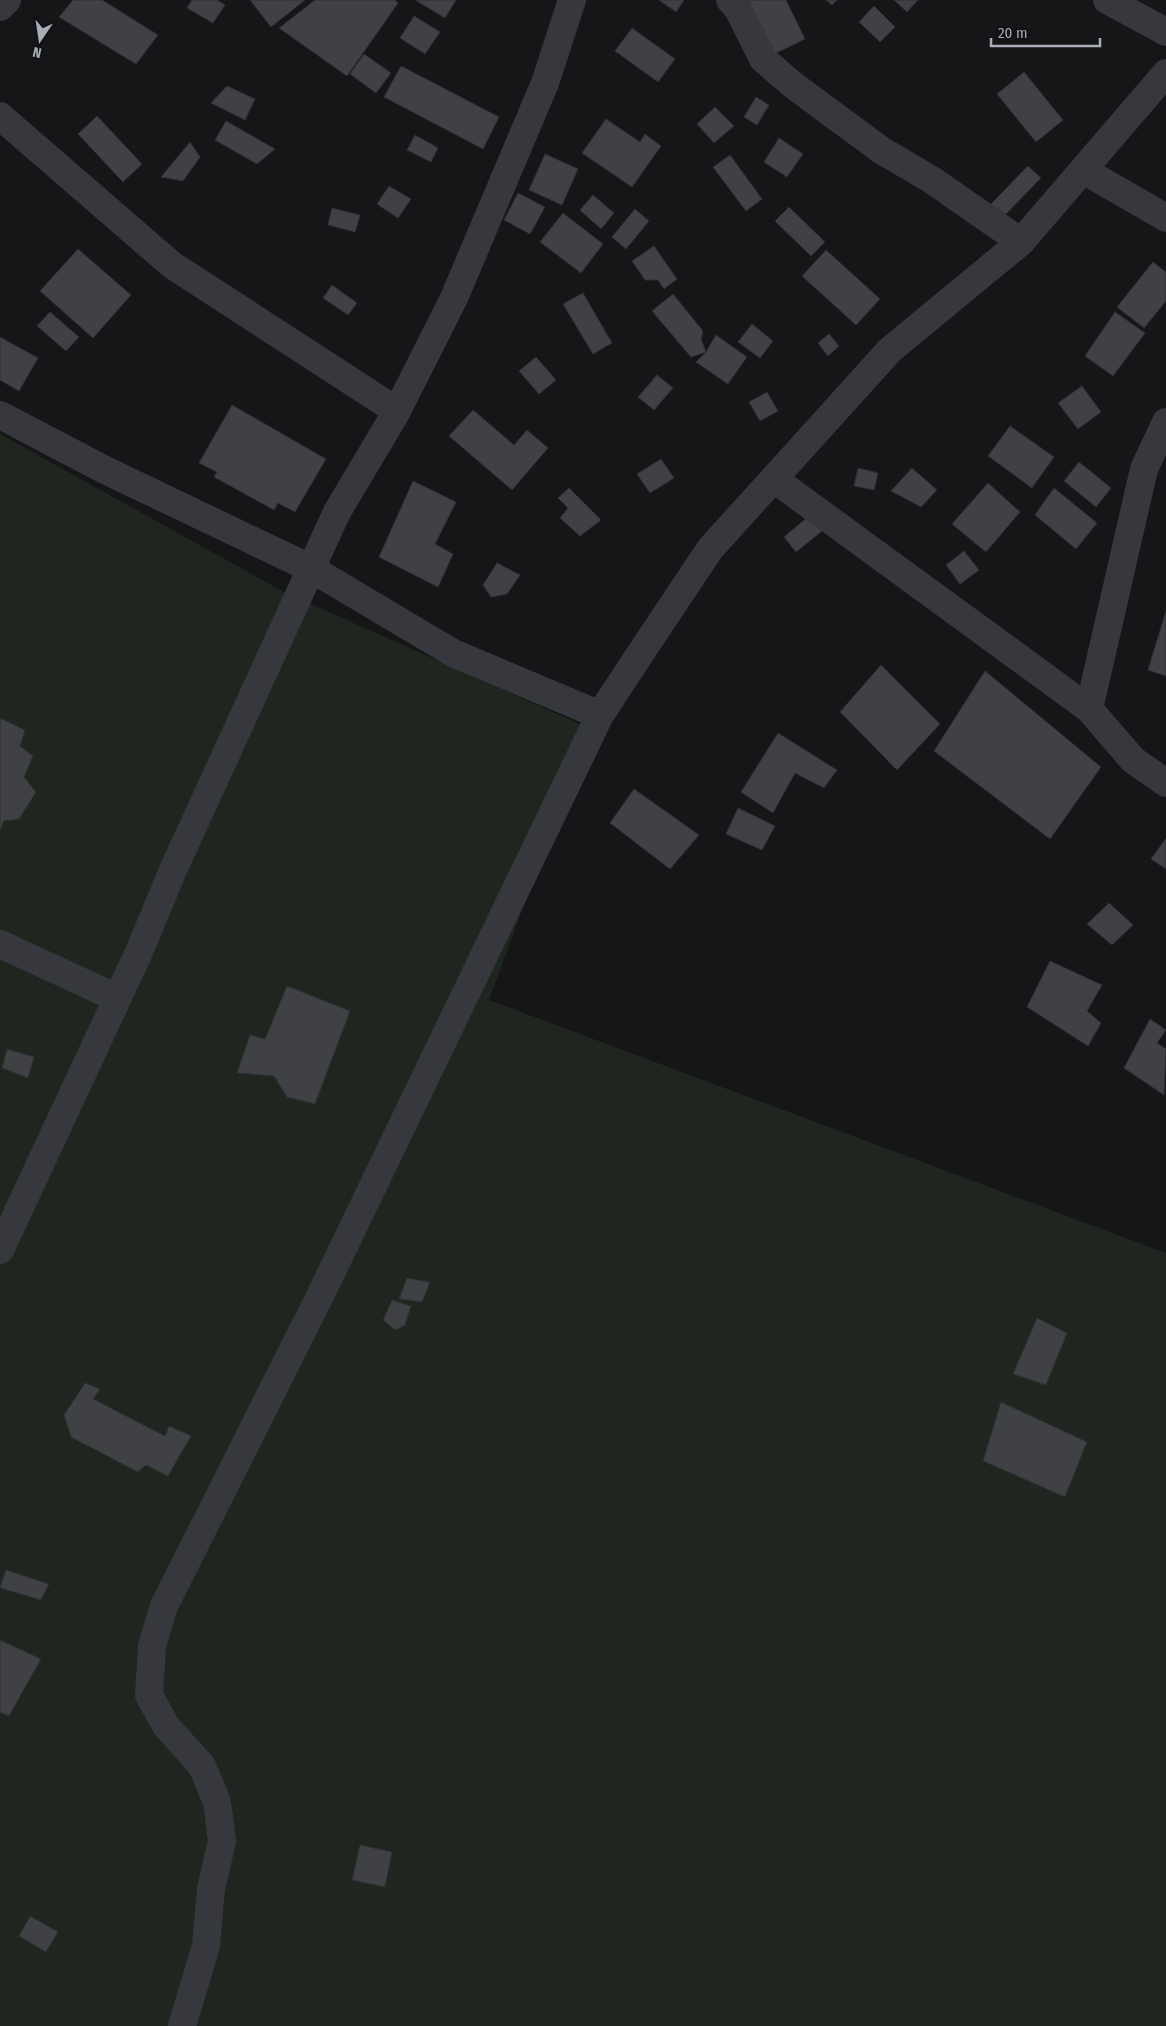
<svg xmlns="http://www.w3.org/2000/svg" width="1166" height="2026" font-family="'Fira Sans Condensed',sans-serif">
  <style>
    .green { fill: #1e261f }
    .building { fill: #404145; stroke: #303034 }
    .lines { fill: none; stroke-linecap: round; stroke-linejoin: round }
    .minor { stroke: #37383d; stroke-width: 28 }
  </style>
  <rect width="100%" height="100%" fill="#161618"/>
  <!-- green -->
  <path class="green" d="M0,434L284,592L589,728L489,1000L1166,1253V2026H0Z"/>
  <!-- building -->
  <path class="building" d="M73,0H102L158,35L136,64L59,17Z
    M192,0H217L225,5L213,23L187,8Z
    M250,0H305L271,27Z
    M315,0H395L398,3L347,76L279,28Z
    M415,0H456L445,18Z
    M659,0H684L676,12Z
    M742,0H786L805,39L770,56Z
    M826,0H837L832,5Z
    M894,0H918L907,12Z
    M874,6L895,27L880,42L859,22Z
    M414,16L440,32L425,54L400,38Z
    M632,28L675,59L658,82L615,51Z
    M364,54L391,73L376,93L350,74Z
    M401,66L499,117L483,149L384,97Z
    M1024,72L1063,120L1036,142L997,94Z
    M227,86L255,99L245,120L211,103Z
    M756,97L769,105L757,125L744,117Z
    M715,107L734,126L714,143L697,124Z
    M97,116L142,164L123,182L78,134Z
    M606,119L640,142L645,134L661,146L632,187L582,153Z
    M226,121L275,149L257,164L215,140Z
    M415,135L438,148L431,162L407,150Z
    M779,138L803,154L787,177L764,162Z
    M190,142L200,157L183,181L161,177Z
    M545,154L578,169L562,205L529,190Z
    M730,155L762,199L746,211L713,167Z
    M1028,166L1041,178L1003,217L990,205Z
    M389,186L411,199L398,218L377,204Z
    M518,193L545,207L530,234L504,220Z
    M593,195L614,213L601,229L580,210Z
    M789,207L825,242L811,256L775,221Z
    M332,208L360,215L355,232L328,225Z
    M635,209L649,221L626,249L612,237Z
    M563,213L603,244L581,273L540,242Z
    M654,246L677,279L664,289L658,280H645L632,261Z
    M78,249L131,295L93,338L40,291Z
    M826,250L880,299L856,325L802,276Z
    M1153,262L1166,272V301L1144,328L1117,307Z
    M332,285L357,303L348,315L323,298Z
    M583,293L612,343L593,354L563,304Z
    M673,294L703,331L701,339L706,352L691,357L652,311Z
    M50,312L79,337L66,351L37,326Z
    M1115,312L1145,333L1113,376L1085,356Z
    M752,324L773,341L760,358L738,342Z
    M829,334L839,346L828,356L818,343Z
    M716,335L747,357L728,384L696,362L706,352Z
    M0,337L38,358L19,391L0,380Z
    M536,357L556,380L539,394L519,371Z
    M657,375L673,388L654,410L638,397Z
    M1082,386L1101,412L1078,429L1058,403Z
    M767,392L778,411L760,421L749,402Z
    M232,405L326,459L295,512L278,503L274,510L214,477L217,472L199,463Z
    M473,410L514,445L527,430L548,448L512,490L449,436Z
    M1010,426L1054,457L1032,488L988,456Z
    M661,459L674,478L650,493L637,474Z
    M1079,462L1111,488L1096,507L1064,481Z
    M858,468L878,473L874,490L854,486Z
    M912,468L937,490L921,507L891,491Z
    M413,481L456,502L435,544L453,554L438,587L379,557Z
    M988,483L1020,512L986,552L952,524Z
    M569,488L601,520L580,536L560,518L568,508L558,498Z
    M1054,488L1097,523L1076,549L1035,515Z
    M810,515L822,531L796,552L784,537Z
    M964,551L979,570L960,584L946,565Z
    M497,563L520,575L507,594L491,597L483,585Z
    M1166,611V676L1148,670Z
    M881,665L940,724L897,770L840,712Z
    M985,671L1101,767L1050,839L934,751Z
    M0,718L25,730L20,746L33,756L24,777L36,792L19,819L4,821L0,830Z
    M778,733L837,770L824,788L795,773L773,813L741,792Z
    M634,789L699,835L670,869L610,823Z
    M738,808L775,826L762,850L726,834Z
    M1166,838V869L1151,859Z
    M1109,903L1133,925L1112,945L1087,924Z
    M1050,961L1102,985L1087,1011L1101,1023L1088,1046L1027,1007Z
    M287,986L350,1011L315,1104L287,1097L274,1076L237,1073L250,1035L265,1039Z
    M1150,1019L1166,1030L1157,1043L1166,1049L1164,1095L1124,1068Z
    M7,1049L34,1057L28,1078L2,1068Z
    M407,1278L430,1282L422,1302L399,1299Z
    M392,1300L411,1306L405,1325L395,1330L383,1320Z
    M1037,1318L1067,1333L1046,1385L1013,1374Z
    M85,1383L100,1389L93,1399L165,1436L169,1426L191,1436L168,1476L146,1465L138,1472L71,1437L64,1415Z
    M1001,1402L1087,1442L1065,1497L983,1461Z
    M6,1570L49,1584L41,1600L0,1588Z
    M0,1640L41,1659L9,1716L0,1712Z
    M360,1845L392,1852L385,1887L352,1880Z
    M30,1916L58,1932L46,1952L19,1936Z"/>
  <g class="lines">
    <!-- minor -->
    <path class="minor" d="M730,0L738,9L763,59L793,85L881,150L932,180L1021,242
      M1107,0L1166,32
      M0,7L7,0
      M0,116L172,265L397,411
      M1083,170L1166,218
      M0,415L105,470L312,569L453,653L600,715
      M774,479L1089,709L1133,760L1166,783
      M1089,709L1144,469L1166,422
      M0,944L117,998
      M0,1250L139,952L173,870L337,512L397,411L454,298L545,83L572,0
      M182,2026L206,1946L211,1889L222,1841L217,1802L202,1766L166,1726L149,1695L152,1646L164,1606L319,1298L600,715L640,654L710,549L890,350L1021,242L1166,73"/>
  </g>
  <!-- north arrow -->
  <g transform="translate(40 40) rotate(193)" stroke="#111113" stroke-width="4" paint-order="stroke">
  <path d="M0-4L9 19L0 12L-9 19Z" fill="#a8adb8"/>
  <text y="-8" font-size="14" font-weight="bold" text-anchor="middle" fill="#a8adb8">N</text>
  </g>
  <!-- scale -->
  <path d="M991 38v8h109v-8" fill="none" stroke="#a8adb8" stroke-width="2.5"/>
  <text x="998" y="38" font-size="15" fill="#a8adb8" stroke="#111113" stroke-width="4" paint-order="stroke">20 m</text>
</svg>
